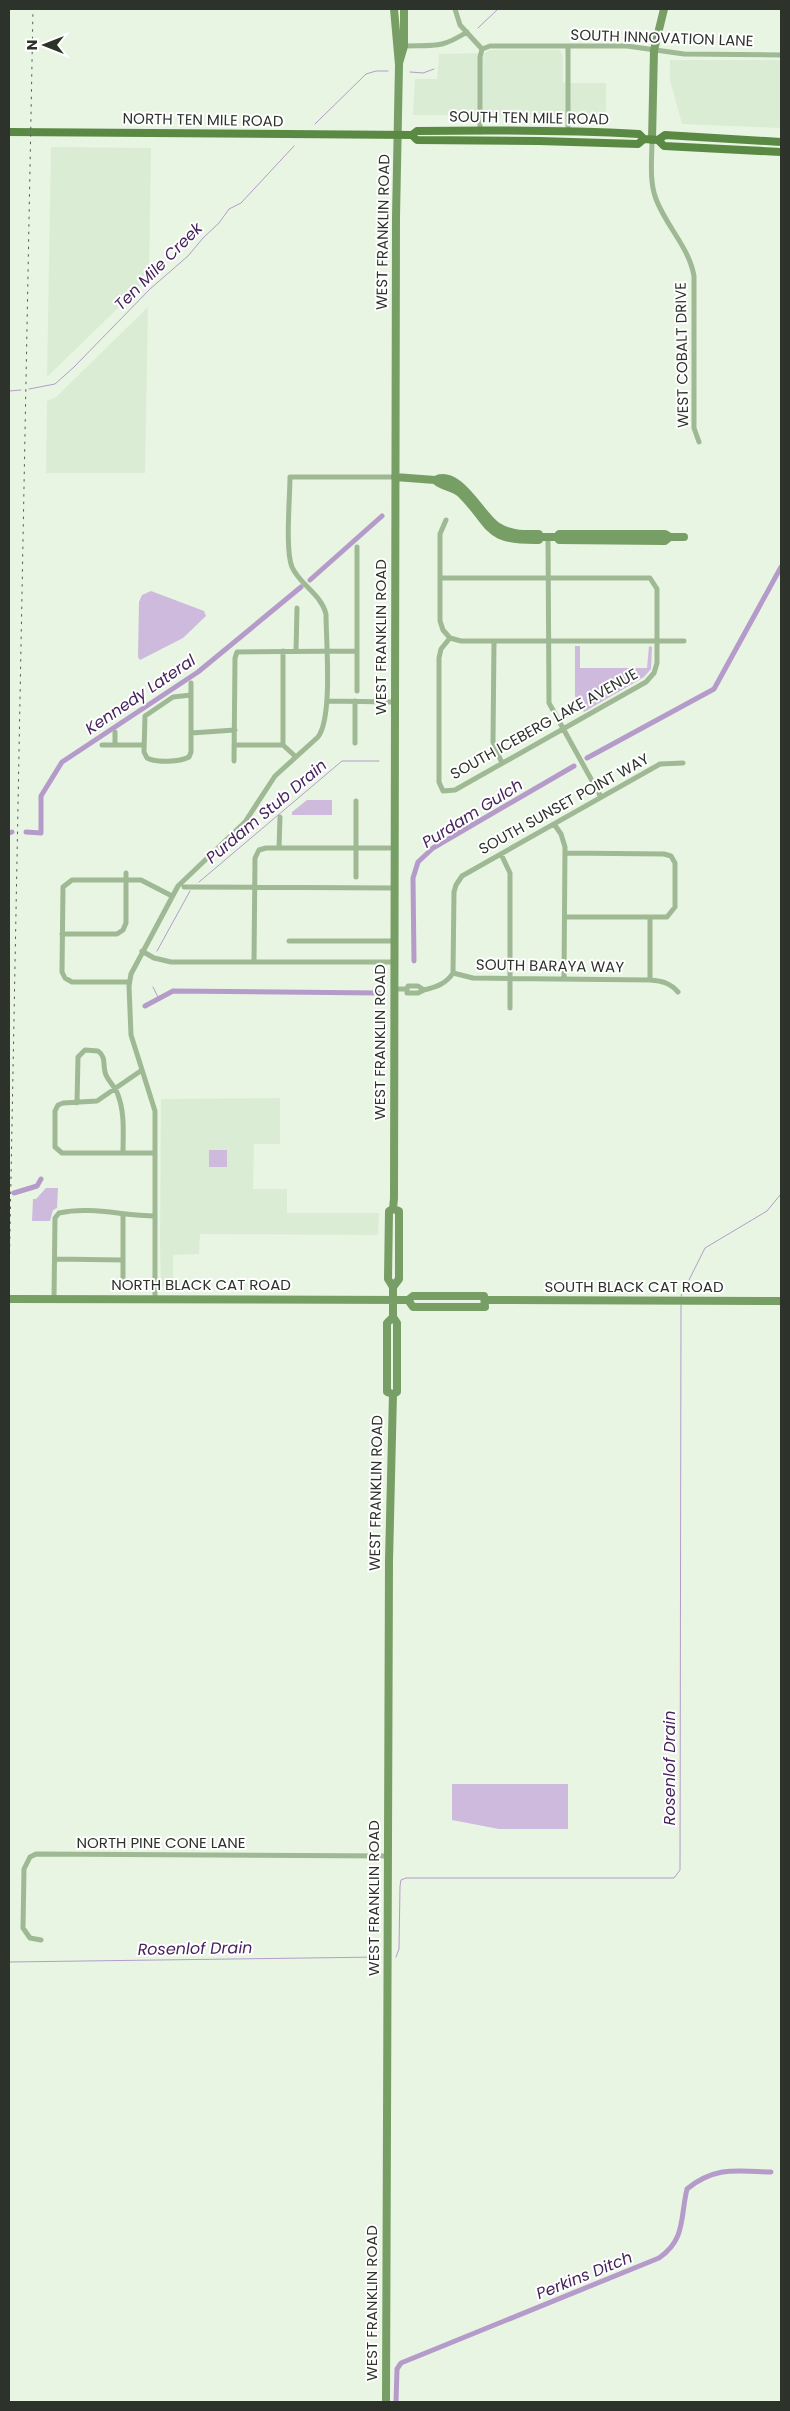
<svg xmlns="http://www.w3.org/2000/svg" width="790" height="2411" font-family="Poppins,sans-serif">
  <style>
    .built { fill: #dbecd4 }
    .green { fill: #cdbadc }
    .lines { fill: none; stroke-linecap: round; stroke-linejoin: round }
    .stream { stroke: #b59bca; stroke-width: 1 }
    .canal { stroke: #b59bca; stroke-width: 5 }
    .street { stroke: #9fb994; stroke-width: 5 }
    .secondary { stroke: #779e65; stroke-width: 8 }
    .primary { stroke: #5a8943; stroke-width: 8 }
    .rail { stroke: #575e55; stroke-width: 1; stroke-dasharray: 2.5 5; stroke-linecap: butt }
    .labels { text-anchor: middle; stroke-width: 4; stroke-linejoin: round; paint-order: stroke }
    .street-label { font-size: 15px; fill: #2d322b; stroke: #fff }
    .water-label { font-size: 16px; font-style: italic; fill: #47235e; stroke: #fff }
  </style>
  <rect width="100%" height="100%" fill="#e8f5e3"/>
  <!-- built -->
  <path class="built" d="M490,50H560L563,56V83H606V116L413,115L415,79H437L439,54L485,53Z
    M670,60H781V128L682,124L670,80Z
    M51,147L151,148L149,278L47,377Z
    M148,307L145,473H46L47,401L56,397Z
    M280,1098V1144H254L253,1189H287V1213H379L378,1235L200,1234L199,1254L173,1255V1288H165L161,1285L160,1243L161,1099Z"/>
  <!-- green -->
  <path class="green" d="M151,591L204,611L206,616L183,638L140,660L138,657L139,602L142,595Z
    M575,646H580V668H647L649,646L652,647L651,669L644,677L584,712L575,696Z
    M307,800H332V815H292V812Z
    M209,1150H227V1167H209Z
    M46,1188H58L57,1208L53,1210L50,1221H32L33,1199H36Z
    M452,1784H568V1829H499L452,1820Z"/>
  <g class="lines">
    <!-- stream -->
    <path class="stream" d="M478,28L498,9
      M410,72L423,73L434,69
      M315,124L366,74L376,71H388
      M29,389L55,384L74,367L150,289L188,256L203,238L219,223L229,209L241,203L294,146
      M9,391L21,390
      M199,882L342,761H379
      M157,951L190,891
      M153,987L159,999
      M681,1296L705,1248L767,1211L781,1194
      M396,1957L399,1949L400,1886L401,1880L406,1878H674L680,1870L681,1305
      M9,1962L381,1957"/>
    <!-- canal -->
    <path class="canal" d="M310,580L382,516
      M587,758L714,689L781,567
      M26,832L41,833V796L62,762L198,672L301,587
      M9,833L12,832
      M414,961L413,878L418,862L433,848L574,766
      M145,1006L173,991L379,993
      M14,1193L37,1186L41,1179
      M396,2402L397,2369L401,2363L659,2258C686,2239 680,2218 687,2189C715,2166 737,2171 771,2172"/>
    <!-- street -->
    <path class="street" d="M455,9L460,25L482,49L480,57V132
      M404,46C435,45 440,49 467,32
      M482,49L490,46H627L684,54L781,55
      M568,131V46
      M652,140C652,158 649,181 656,199C666,226 689,247 694,276V428L699,442
      M548,537L549,703L601,797
      M440,578H650L657,589V663L654,673L646,682L455,790L443,791L439,782V658L441,649L450,638L443,630L440,621V534L446,520
      M450,638L461,641H684
      M494,641L493,742L502,763
      M296,651L297,608
      M191,683V752L189,757C180,762 156,763 147,758L144,752L145,716L173,697L191,695
      M357,691V547
      M327,701L395,702
      M191,733L235,730
      M355,743V701
      M102,745H144
      M115,745V732
      M234,745H283L296,757
      M283,745V651
      M234,761L235,658L237,652L357,651
      M356,801V877
      M554,824L561,834L565,847L564,979
      M279,848L280,817
      M501,854L510,873V1008
      M184,887L394,888
      M565,917H667L675,907V863L671,856L664,854L565,853
      M650,917V980
      M62,934H117L123,930L126,923V873
      M289,941H394
      M142,951L154,958L171,962H394
      M254,962L255,858L259,850L266,848H395
      M453,973L454,892L456,885L462,876L660,764L683,763
      M129,982H72L65,978L62,972L63,887L72,880H141L172,896
      M394,989H407V993H418L424,990L418,986H408L407,989
      M424,990C436,987 446,984 453,973L473,978L650,980C663,981 670,983 678,992
      M142,1070L97,1101L63,1103L58,1105L55,1111V1147L62,1153H155
      M77,1103L78,1057L85,1050L98,1051C107,1057 102,1066 106,1075C109,1082 116,1088 118,1095C125,1113 123,1134 123,1153
      M55,1259L123,1260
      M123,1282V1214
      M54,1299L55,1218L59,1213C91,1206 123,1216 155,1216
      M155,1299V1111L131,1035L129,986L131,974L178,886L245,822L275,776L318,737C333,717 326,642 326,614C321,594 300,585 292,567C285,550 290,497 290,477H395
      M41,1940L30,1938L23,1928L24,1869L30,1857L36,1854L388,1856"/>
    <!-- secondary -->
    <path class="secondary" d="M399,63L404,46V9
      M652,140L654,50L664,9
      M395,477L435,480
      M540,537L539,534C524,534 511,535 497,526C481,516 459,468 435,480C441,487 454,487 461,494C494,527 484,541 539,540L540,537H557L559,540L665,541L670,537L665,534H559L557,537
      M670,537H684
      M393,1209L399,1211V1279L393,1287L388,1279L389,1211L393,1209L394,1198L396,217L399,65L394,9
      M9,1299L408,1300L413,1296H484L485,1307H413L408,1300
      M486,1300L781,1301
      M393,1317L387,1323V1392L393,1394L397,1392V1323L393,1317V1287
      M386,2402L389,1561L393,1394"/>
    <!-- primary -->
    <path class="primary" d="M9,132L412,135L417,131C491,130 565,130 639,134L644,139L658,140L664,146L781,152
      M412,135L417,140L539,141L638,144L644,139
      M658,140L665,135L781,142"/>
    <!-- rail -->
    <path class="rail" d="M9,1284L33,9"/>
  </g>
  <g class="labels">
    <!-- street labels -->
    <g class="street-label">
      <text transform="translate(662 38) rotate(2)" y="5">SOUTH INNOVATION LANE</text>
      <text transform="translate(529 118) rotate(1)" y="5">SOUTH TEN MILE ROAD</text>
      <text transform="translate(203 120) rotate(1)" y="5">NORTH TEN MILE ROAD</text>
      <text transform="translate(383 232) rotate(-89)" y="5">WEST FRANKLIN ROAD</text>
      <text transform="translate(682 355) rotate(-91)" y="5">WEST COBALT DRIVE</text>
      <text transform="translate(381 637) rotate(-90)" y="5">WEST FRANKLIN ROAD</text>
      <text transform="translate(544 724) rotate(-29)" y="5">SOUTH ICEBERG LAKE AVENUE</text>
      <text transform="translate(564 804) rotate(-29)" y="5">SOUTH SUNSET POINT WAY</text>
      <text transform="translate(550 966) rotate(1)" y="5">SOUTH BARAYA WAY</text>
      <text transform="translate(380 1042) rotate(-90)" y="5">WEST FRANKLIN ROAD</text>
      <text x="201" y="1290">NORTH BLACK CAT ROAD</text>
      <text x="634" y="1292">SOUTH BLACK CAT ROAD</text>
      <text transform="translate(376 1493) rotate(-89)" y="5">WEST FRANKLIN ROAD</text>
      <text x="161" y="1848">NORTH PINE CONE LANE</text>
      <text transform="translate(374 1898) rotate(-90)" y="5">WEST FRANKLIN ROAD</text>
      <text transform="translate(372 2303) rotate(-90)" y="5">WEST FRANKLIN ROAD</text>
    </g>
    <!-- water labels -->
    <g class="water-label">
      <text transform="translate(158 266) rotate(-45)" y="6">Ten Mile Creek</text>
      <text transform="translate(140 694) rotate(-34)" y="6">Kennedy Lateral</text>
      <text transform="translate(266 811) rotate(-40)" y="6">Purdam Stub Drain</text>
      <text transform="translate(472 813) rotate(-32)" y="6">Purdam Gulch</text>
      <text transform="translate(669 1768) rotate(-90)" y="6">Rosenlof Drain</text>
      <text transform="translate(195 1948) rotate(-1)" y="6">Rosenlof Drain</text>
      <text transform="translate(584 2275) rotate(-22)" y="6">Perkins Ditch</text>
    </g>
  </g>
  <!-- border -->
  <rect width="790" height="2411" fill="none" stroke="#2d322b" stroke-width="20"/>
  <!-- north arrow -->
  <g transform="translate(45 45) rotate(270)" stroke="#ffffff" stroke-width="4" paint-order="stroke">
  <path d="M0-4L9 19L0 12L-9 19Z" fill="#2d322b"/>
  <text y="-8" font-size="14" font-weight="bold" text-anchor="middle" fill="#2d322b">N</text>
  </g>
</svg>
